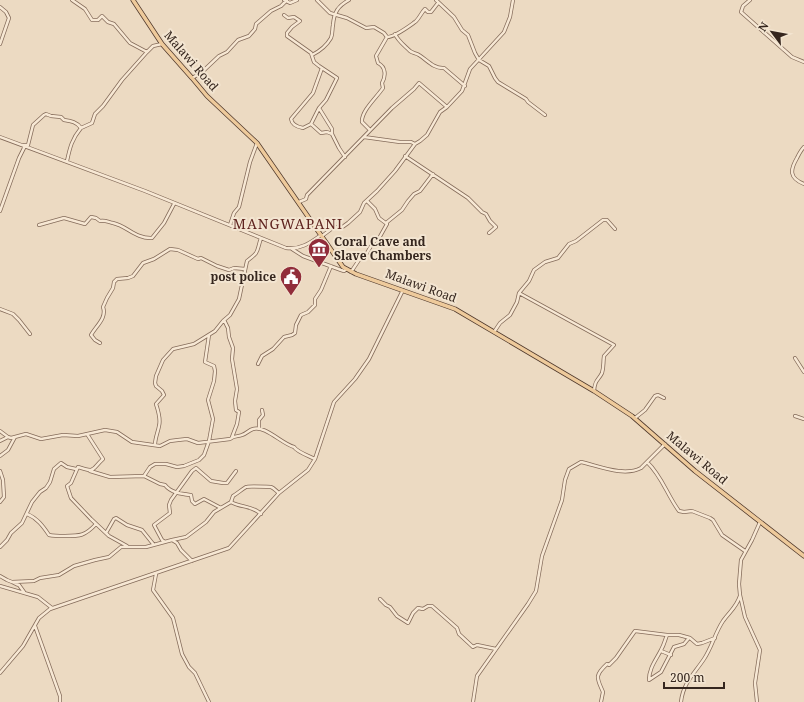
<svg xmlns="http://www.w3.org/2000/svg" width="804" height="702" font-family="'Noto Serif',serif">
  <style>
    .lines { fill: none; stroke-linecap: round; stroke-linejoin: round }
    .minor-casing { stroke: #846b5a; stroke-width: 4 }
    .major-casing { stroke: #523b2e; stroke-width: 5 }
    .minor { stroke: #f7e8d4; stroke-width: 2.5 }
    .major { stroke: #eeca9b; stroke-width: 3.5 }
    .labels { text-anchor: middle; stroke-width: 4; stroke-linejoin: round; paint-order: stroke }
    .street-label { font-size: 12px; fill: #35261e; stroke: #f3e5d1 }
    .poi-label { font-size: 12px; font-weight: bold; fill: #35261e; stroke: #f3e5d1; text-anchor: start }
    .quarter-label { font-size: 14px; letter-spacing: 1px; fill: #5f241f; stroke: #f3e5d1 }
  </style>
  <rect width="100%" height="100%" fill="#ecdac2"/>
  <g class="lines">
    <!-- minor casing -->
    <g class="minor-casing">
      <path id="minor" d="M72,0L85,9L92,20H98L102,16L108,22L114,24L130,43L147,52
        M284,0L290,3L297,0
        M317,0L330,13L347,18L366,28L374,27L384,33L387,37
        M436,0L454,17L462,30L468,35L475,53L479,60L489,66L495,78L498,82L526,99L528,102L545,115
        M750,0L743,6L741,12L792,57L804,62
        M0,7L6,12L9,18L0,44
        M284,15L288,18L294,17L300,21L292,27L287,33V36L311,53L314,62L319,66L337,78L326,100L319,108L311,124L303,128C297,127 292,125 291,119L313,93L322,68
        M395,34C398,41 405,46 410,51C412,53 416,53 419,55C427,60 434,69 444,68L465,86
        M312,55C320,51 327,45 331,38C333,33 332,29 333,25C334,12 338,6 349,0
        M192,78L201,73L219,56L227,52L238,40L249,36L255,29L256,24L271,11L281,6L287,0
        M319,108L332,129V134L339,148L345,157
        M311,124L321,133L327,132L332,134
        M81,128L92,123L95,114L103,106L122,80L147,52L153,46L162,44
        M370,130L362,122C361,111 377,97 383,88L382,83C386,76 386,67 378,63L376,56L387,37C395,37 408,27 415,22C419,19 421,13 425,9L428,12H431L438,3
        M0,137L145,191L286,248C300,250 310,243 321,235
        M364,137L400,142H411L415,144
        M24,145H28L33,125L44,115L46,114L51,116L61,117L64,120C71,121 77,122 81,128C72,139 70,147 67,161
        M804,147C801,150 799,154 797,158C790,170 789,178 804,184
        M405,156L468,198L482,212L486,214L490,221L496,227L489,233
        M299,202L306,199L307,195L392,108L414,89L419,83L447,107
        M0,211L19,158L25,146
        M386,223L402,210L408,201L414,194L420,191L433,174
        M39,225L64,218L85,224L91,217L96,218L100,221C105,220 108,222 113,223C127,226 136,239 152,238L164,223L174,204
        M230,225L234,213L239,207L250,162L257,143
        M322,236L334,227L341,228L348,223L360,212L364,203L377,191L395,171L415,144L420,141L427,135L440,112L447,107L462,91L470,69L504,32L510,17L513,0
        M292,249L303,256L341,270L344,271L347,269
        M351,272L359,260L364,258L374,241L378,240L387,224L379,218L375,209L367,201
        M519,293L614,345L604,356C603,362 604,367 602,373C598,381 595,379 594,391
        M0,309L13,314L19,320L30,334
        M224,320L228,328L229,337L233,348L232,359L237,389L235,401L236,410L239,412L237,424L232,437
        M494,332L500,323L510,315L517,302L519,293L529,281L534,270L545,262L558,258L569,244L576,241L603,220H607L615,229
        M100,343L95,340L91,335C96,326 107,318 103,307L107,298L113,288L114,282L117,279L128,278L133,276L143,263L154,259L170,249L178,250L198,259L201,258L217,266L229,270L234,268L245,269
        M795,358L804,372
        M258,364L262,356L273,349L284,337L292,335L295,333L296,325L301,315L308,312L315,305V299L321,290L331,266
        M795,416L804,419
        M635,418L645,410L655,396L658,395L664,398
        M259,428V420L263,415L262,410
        M0,431L8,437
        M87,434L103,459C91,470 96,473 78,467L71,483L67,486L71,498L91,519L109,536L127,546
        M0,441L8,437L11,438L26,434L41,439L63,435L78,436L105,430L117,432L132,442L160,446L170,441L178,440L187,439L198,443L230,439C235,435 238,437 242,435C246,434 249,430 253,429C265,425 282,444 294,447C297,452 309,456 315,459
        M155,445C155,438 158,432 159,426C161,419 158,410 156,404L164,395L162,391L156,386L155,383L156,376L163,360L173,349L194,344L215,331L223,321L230,315L239,299L247,261C260,251 256,253 261,238
        M0,456L8,450L15,437
        M647,462C662,476 667,495 679,511L684,512L692,511L710,518L713,520L722,535L745,551
        M0,471L3,480L4,497L0,502
        M90,471L110,477L144,476L160,484L165,485C171,493 182,494 191,495L192,501L195,504L204,499L221,508
        M144,476L150,467L155,464H166L177,467L184,466L199,460L204,455L209,441L213,419L208,400L214,381L215,371L214,366L205,362L209,335
        M231,502C241,508 252,505 261,514
        M27,514C37,518 43,526 49,535C54,536 59,536 65,536C80,536 85,536 96,524
        M106,533L114,519L116,518L127,525L142,530L154,545
        M172,540L186,537L206,522L214,512L231,502L233,496C238,493 241,490 246,487C248,486 268,487 271,487C274,488 276,491 279,493
        M165,542L162,540L154,525L170,513L169,505L171,500L192,471L196,468L211,481L223,483H227L236,471
        M0,547L7,540L11,533L22,523L32,502L40,492L46,488L50,482L54,469L61,463L67,467L76,469
        M156,574L153,590L173,618L182,654L189,667L195,673L209,702
        M0,576L7,580L12,582L34,581L40,578L59,575L74,566L95,560L109,557L121,547H146L172,540L177,543L181,550L192,561
        M12,582L16,584L19,585L24,592
        M0,586L38,597L52,608
        M380,599L386,605L390,607L397,616L408,623L413,613L418,608L423,609L428,606H432L457,628L459,634L473,647L477,645L496,649
        M35,626L60,696V702
        M667,635C665,640 664,645 661,650C656,660 649,668 649,680L661,672L674,647L684,644L689,638
        M661,651L671,655
        M0,673L23,646L39,618L50,609L229,548L279,493L308,470L315,459L334,402L355,379L369,359L403,290
        M473,702L477,676L528,604L536,591L542,556L562,500L565,480L569,469L581,462C599,466 624,477 641,468L665,444
        M601,702L603,692C597,678 594,676 607,664L609,665L616,658L635,631L667,635H679L690,638L697,644L702,643L715,638
        M681,702C683,683 694,674 704,659C712,647 715,633 723,621C730,611 736,608 740,596
        M757,702L755,683L760,650L745,617L740,595L739,584L741,560L752,540L760,522"/>
    </g>
    <!-- major casing -->
    <g class="major-casing">
      <path id="major" d="M133,0L162,44L192,78L207,96L257,143L343,267L356,274L455,309L594,391L632,416L695,471L804,556"/>
    </g>
    <!-- minor -->
    <use href="#minor" class="minor"/>
    <!-- major -->
    <use href="#major" class="major"/>
  </g>
  <!-- icons -->
  <defs>
    <g id="museum-pin" transform="scale(1.15)"><path d="M0 17L-7.5 6A9.5 9.5 0 1 1 7.5 6Z" fill="#912d3a" stroke="#f3e5d1"/><path d="M0-6L6-3V-2H-6V-3ZM-5-1h2V3h-2ZM-1-1h2V3h-2ZM3-1h2V3H3ZM-6 4H6V6H-6Z" fill="#fff"/></g>
    <g id="civic-pin" transform="scale(1.15)"><path d="M0 17L-7.5 6A9.5 9.5 0 1 1 7.5 6Z" fill="#912d3a" stroke="#f3e5d1"/><path d="M-.6-6.5H3V-4.5H.6V-3L4-1V1h2V6H-6V1h2V-1L-.6-3ZM-1.2 2.5V6h2.4V2.5Z" fill="#fff"/></g>
  </defs>
  <g fill-rule="evenodd">
    <use href="#museum-pin" x="319" y="249"/>
    <use href="#civic-pin" x="291" y="277"/>
  </g>
  <g class="labels">
    <!-- street labels -->
    <g class="street-label">
      <text transform="translate(191 61) rotate(49)" y="4">Malawi Road</text>
      <text transform="translate(421 286) rotate(20)" y="4">Malawi Road</text>
      <text transform="translate(697 458) rotate(40)" y="4">Malawi Road</text>
    </g>
    <!-- poi labels -->
    <g class="poi-label">
      <text x="334" y="246">Coral Cave and<tspan x="334" dy="14">Slave Chambers</tspan></text>
      <text x="276" y="281" text-anchor="end">post police</text>
    </g>
    <!-- quarter labels -->
    <g class="quarter-label">
      <text x="288" y="229">MANGWAPANI</text>
    </g>
  </g>
  <!-- north arrow -->
  <g transform="translate(772 32) rotate(302)" stroke="#f3e5d1" stroke-width="3" paint-order="stroke">
  <path d="M0-3L7 15L0 10L-7 15Z" fill="#35261e"/>
  <text y="-6" font-size="11" font-weight="bold" text-anchor="middle" fill="#35261e">N</text>
  </g>
  <!-- scale -->
  <path d="M664 682v6h60v-6" fill="none" stroke="#35261e" stroke-width="2"/>
  <text x="670" y="682" font-size="12" fill="#35261e" stroke="#f3e5d1" stroke-width="3" paint-order="stroke">200 m</text>
</svg>
